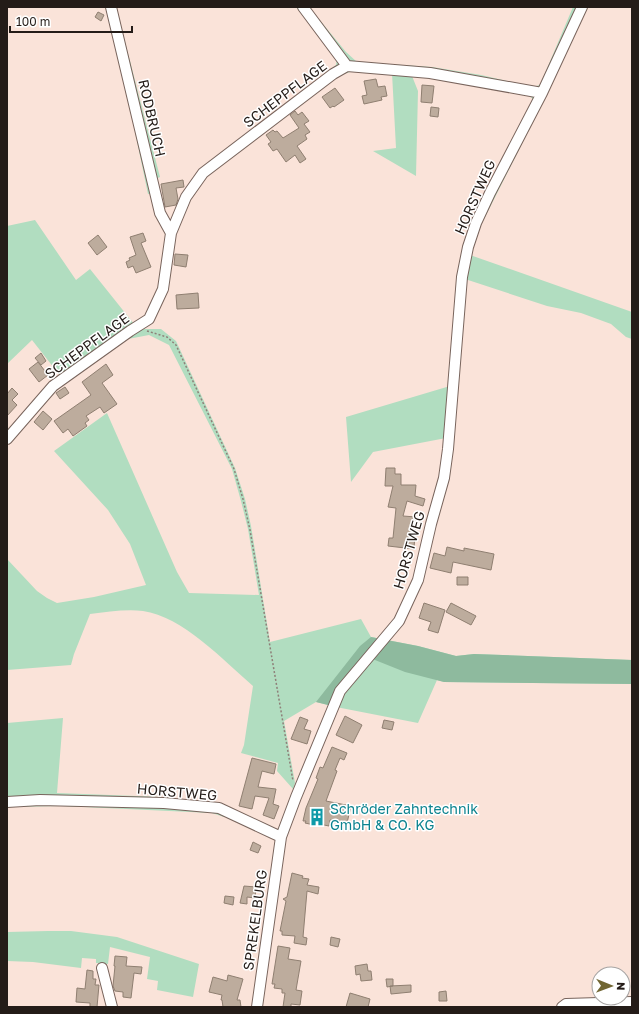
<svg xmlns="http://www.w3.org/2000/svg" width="639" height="1014" font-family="'Golos Text',sans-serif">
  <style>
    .green { fill: #b1ddc0 }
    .forest { fill: #8eba9e }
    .building { fill: #bdac9d; stroke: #8f7f71 }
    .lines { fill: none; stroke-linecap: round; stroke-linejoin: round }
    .minor-casing { stroke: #78645c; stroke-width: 12 }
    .path { stroke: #8e7f78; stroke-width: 1.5; stroke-dasharray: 2 2; stroke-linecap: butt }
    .minor { stroke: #fff; stroke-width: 10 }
    .labels { text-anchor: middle; stroke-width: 3; stroke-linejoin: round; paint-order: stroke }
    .street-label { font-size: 14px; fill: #241c18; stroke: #fff }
    .culture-label { font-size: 14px; fill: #0d838f; stroke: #fff; text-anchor: start }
  </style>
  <rect width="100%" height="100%" fill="#fae3d9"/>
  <!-- green -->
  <path class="green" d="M109,7H116L160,177L151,181L154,193L148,194Z
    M296,7H309L346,52L357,62L432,67L481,75L532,87L540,85L573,7H584L541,106L476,235L470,255L632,312V339L626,337L611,324L581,313L547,306L465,279L446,438L373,452L351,482L346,417L450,386L459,276L533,102L532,98L529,96L441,77L412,76L418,91L416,176L373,151L396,148L392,73L353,71L335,77L198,172L336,65L337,58Z
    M35,220L76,280L90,269L138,329H161L176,341L235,468L245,499L251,526L270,642L361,619L371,637L418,646L456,656L474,654L632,660V684L444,682L437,680L418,723L336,707L316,702L284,721L295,783L293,789L277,771L278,763L241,753L244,745L253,686C224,661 182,616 143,611C126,609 107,612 90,614L74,654L71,665L7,670V559L37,591L47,598L57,603L94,597L146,585L130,544L108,510L54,451L107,413L177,572L189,593L259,595L248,529L241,501L232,469L169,345L149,335L128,339L106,354L104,351L65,382L32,340L7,364V226Z
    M63,718L57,793L163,797L220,805L227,808L224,817L212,813L62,806L7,807V723Z
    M48,931H71L117,937L199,964L193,997L157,990L158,981L147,979L150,957L110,947L108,964L96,963V959L82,958L81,968L33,962L7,961V932Z"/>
  <!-- forest -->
  <path class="forest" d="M371,637L418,646L456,656L474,654L632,660V684L444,682L405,672L370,658L343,691L336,707L316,702L360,646Z"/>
  <!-- building -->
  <path class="building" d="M98,12L104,15L101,21L95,17Z
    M376,79L378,87L385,86L387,96L381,97L382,100L364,104L362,96L367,95L364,81Z
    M422,85L434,86L432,103L421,102Z
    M335,88L344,100L334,107L333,106L330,108L322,97Z
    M431,107L439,108L438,117L430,116Z
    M295,111L298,115L302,112L309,121L304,124L310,132L305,135L307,139L297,146L306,159L300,163L295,155L286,162L277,149L273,151L268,144L271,142L266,135L273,130L275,132L277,131L283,138L299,128L290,115Z
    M183,180L184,187L176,188L178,199L176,205L165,207L161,184Z
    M143,233L146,241L141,243L151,267L136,273L133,266L128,268L126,262L130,260L129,258L136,255L130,237Z
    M98,235L107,247L97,255L88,243Z
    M175,254L188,255L186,267L174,265Z
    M198,293L199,308L177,309L176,295Z
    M41,353L46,361L41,365L35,358Z
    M38,362L48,375L39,382L29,369Z
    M106,364L113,375L102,383L117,404L104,413L100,407L86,416L89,420L85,423L87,426L73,436L68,429L63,433L54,421L91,395L82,382Z
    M65,387L69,393L60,399L56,393Z
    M12,388L18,394L12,400L17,405L7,416V394Z
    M43,411L52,419L43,430L34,422Z
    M386,468H395V474H401V485H416L415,496L425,499L423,506L407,501L403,516L416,517L414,549L388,546L389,538H393L396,508L388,507L393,486H385Z
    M447,547L464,551V548L494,554L491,570L453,562L451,573L430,568L434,553L445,556Z
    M457,577H468V585H457Z
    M424,603L445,610L438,633L428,630L431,622L419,618Z
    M451,603L476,616L471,625L446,612Z
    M345,716L362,725L353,743L336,735Z
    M300,717L308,720L304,729L311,731L307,744L291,739Z
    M384,720L394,722L392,730L382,728Z
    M332,747L347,753L344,760L340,758L335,770L337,771L326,801L351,806L347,823L330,820L329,826L314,823V825L305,823L306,821H303L306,808L318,779L316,778L320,767L323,768Z
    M252,758L276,764L274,774L262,771L258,787L276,789L273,804L279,806L274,819L263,815L269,798L255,796L252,809L239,806Z
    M253,842L261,846L258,853L250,850Z
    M292,873L303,876L302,878L309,879L307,885L319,887L318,894L307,891L303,937L307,938L306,945L294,943L295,936L282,935V931H280L286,901L283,899L287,897Z
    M244,886L256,887L255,898L247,897V904L240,903Z
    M225,896L234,897L233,905L224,903Z
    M331,937L340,939L338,947L330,945Z
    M278,946L290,948L288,959L301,961L296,990L302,991L300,1005L291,1004V1007H283L285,993H282V989L274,988L275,984H272Z
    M115,956L127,957L126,966L142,967L141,974L134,973L131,998L123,997V992L115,991L113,986L115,966H114Z
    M367,964L368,971H371L372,980L361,981L360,974L356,975L355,966Z
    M87,970L93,971V979H96L95,985H99L97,1007H90V1003L76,1002L77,988L85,989Z
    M228,975L243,979L237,1000H240L241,1007H223L222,1000H221L222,995L209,992L213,977L227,981Z
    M386,979H393V986L387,987Z
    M411,985V992L391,994L390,986Z
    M446,991L447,1001H439V992Z
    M350,993L370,999L368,1007H346Z"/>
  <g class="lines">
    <!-- minor casing -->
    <g class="minor-casing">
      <path id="minor" d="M111,7L160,213L171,233
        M303,7L347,66
        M7,439L53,386L130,331L149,319L163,289L171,233L186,197L203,173L333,74L347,66L430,73L542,93
        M7,802L40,800L164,803L219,808L281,837
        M102,968L112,1007
        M257,1007L281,837L296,797L340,691L399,621L418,580L431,524L444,478L448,449L462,277L468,247L476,223L490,193L542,93L582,7
        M562,1007L566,1004L632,1002"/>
    </g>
    <!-- path -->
    <path class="path" d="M147,331L167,337L176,345L234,469L243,499L250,530L293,781"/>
    <!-- minor -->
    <use href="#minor" class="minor"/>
  </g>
  <!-- icons -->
  <defs>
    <g id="building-bare" transform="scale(1.38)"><path d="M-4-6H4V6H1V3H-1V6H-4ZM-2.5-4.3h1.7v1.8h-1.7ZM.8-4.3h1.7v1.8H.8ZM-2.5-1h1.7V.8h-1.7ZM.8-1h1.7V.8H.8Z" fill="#0f9aa8" stroke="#fff" stroke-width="2.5" paint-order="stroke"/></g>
  </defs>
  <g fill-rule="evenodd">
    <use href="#building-bare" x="317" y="817"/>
  </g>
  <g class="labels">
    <!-- street labels -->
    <g class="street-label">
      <text transform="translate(285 94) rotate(-37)" y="5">SCHEPPFLAGE</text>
      <text transform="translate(152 118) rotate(77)" y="5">RODBRUCH</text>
      <text transform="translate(475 197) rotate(-66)" y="5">HORSTWEG</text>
      <text transform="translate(87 346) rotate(-36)" y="5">SCHEPPFLAGE</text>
      <text transform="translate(409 550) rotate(-74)" y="5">HORSTWEG</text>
      <text transform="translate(177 792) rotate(5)" y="5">HORSTWEG</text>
      <text transform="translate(255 920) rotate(-82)" y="5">SPREKELBURG</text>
    </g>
    <!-- culture labels -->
    <g class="culture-label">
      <text x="330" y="814">Schröder Zahntechnik<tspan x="330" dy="16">GmbH &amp; CO. KG</tspan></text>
    </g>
  </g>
  <!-- border -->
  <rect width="639" height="1014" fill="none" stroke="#241c18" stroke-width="16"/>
  <!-- north arrow -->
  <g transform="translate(611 986) rotate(91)"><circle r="19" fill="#ffffff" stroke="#a7a4a3"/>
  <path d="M0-3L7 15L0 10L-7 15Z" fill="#716633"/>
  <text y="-6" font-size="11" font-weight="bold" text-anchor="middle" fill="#241c18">N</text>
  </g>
  <!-- scale -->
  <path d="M10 26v6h122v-6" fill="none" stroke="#241c18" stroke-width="2"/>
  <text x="16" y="26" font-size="12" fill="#241c18" stroke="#ffffff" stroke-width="3" paint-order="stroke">100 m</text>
</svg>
